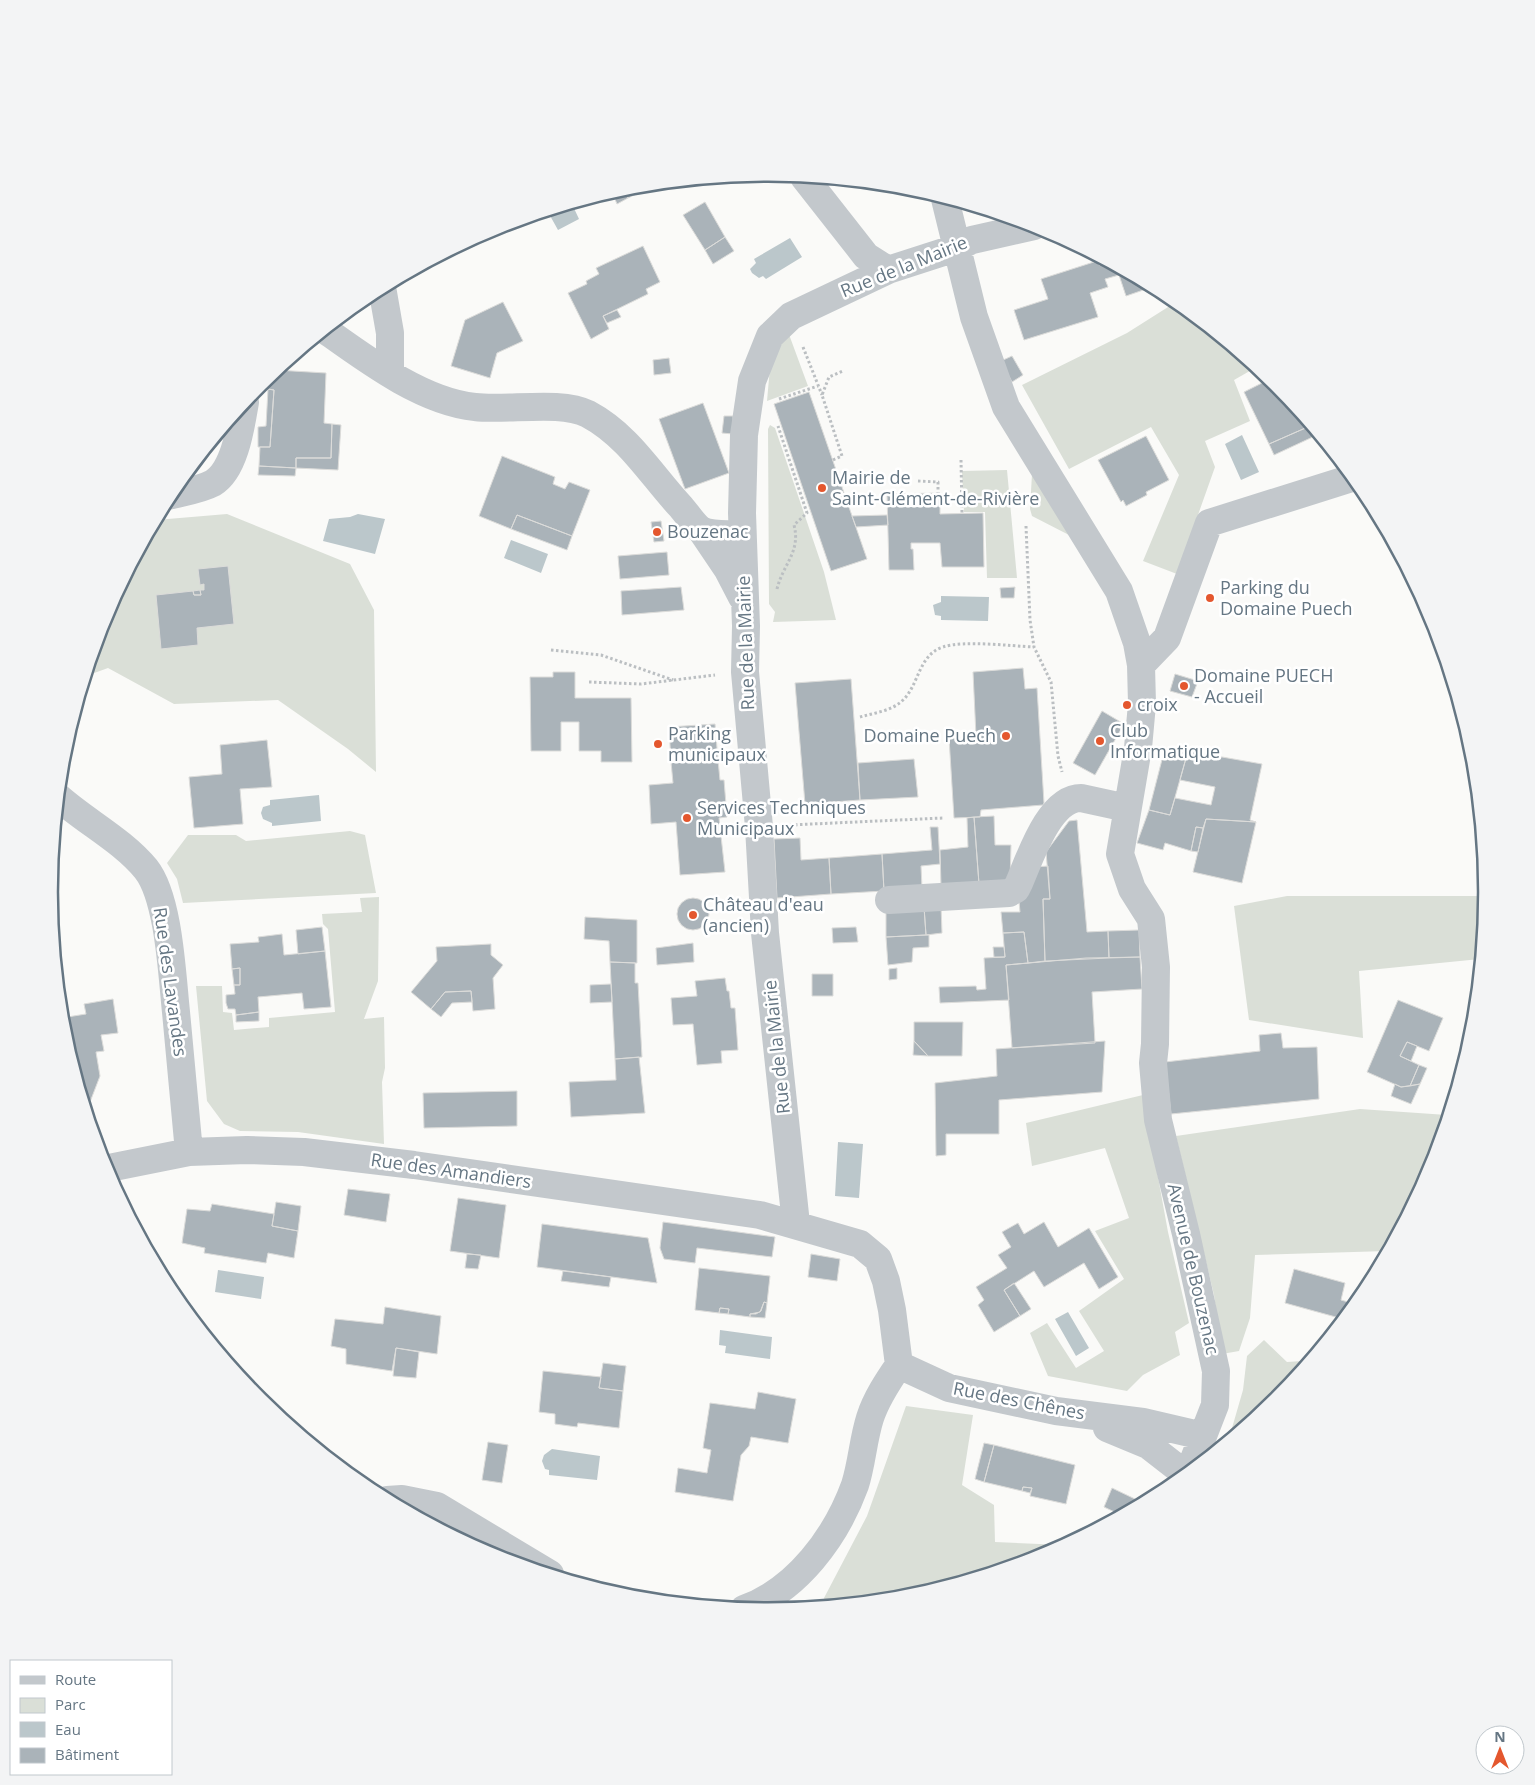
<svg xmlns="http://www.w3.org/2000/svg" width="1535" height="1785" font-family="'Open Sans',sans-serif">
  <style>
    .green { fill: #dadfd7 }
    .water { fill: #bbc7cb }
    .building { fill: #aab3b9; stroke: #dcdcda }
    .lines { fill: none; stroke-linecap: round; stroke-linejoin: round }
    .path { stroke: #bbbfc2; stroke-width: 3; stroke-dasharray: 2.5 2.5; stroke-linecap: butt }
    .minor { stroke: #c3c8cc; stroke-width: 28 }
    .poi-dot { fill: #e4572e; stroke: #fff; stroke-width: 2 }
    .labels { text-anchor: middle; stroke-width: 5; stroke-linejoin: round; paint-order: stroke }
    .street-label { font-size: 18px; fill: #657683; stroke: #fff }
    .poi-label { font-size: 18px; fill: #657683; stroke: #fff; text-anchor: start }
    .rim { fill: none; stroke: #657683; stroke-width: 2.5 }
  </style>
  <rect width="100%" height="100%" fill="#fafaf8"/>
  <!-- green -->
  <path class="green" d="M1176,302L1255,368L1234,380L1250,421L1205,441L1215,467L1177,574L1143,561L1179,475L1151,427L1069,469L1022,385L1127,333Z
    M787,329L808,386L767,401L771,356Z
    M770,425L775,428L824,572L836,620L773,622L775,612L769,604L768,429Z
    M1007,470L1017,578H987L985,512H964L962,471Z
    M1032,474L1069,535L1032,516L1030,509Z
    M227,514L350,564L374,610L376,772L348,749L278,700L174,704L108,668L86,676L104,617L156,520Z
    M350,831L365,835L376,893L183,903L177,879L167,863L188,835H236L246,841Z
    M1287,896H1486L1480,959L1359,971L1363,1038L1249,1020L1234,906Z
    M379,897L378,981L364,1019L384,1017L385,1068L382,1082L384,1144L298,1132L240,1131L224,1124L207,1101L196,986H222L223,1012L232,1013L234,1030L269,1027V1018L335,1012L328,929L323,924L322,914L362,912L360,898Z
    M1143,1095L1168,1232L1189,1323L1175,1332L1180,1355L1143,1375L1127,1391L1048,1376L1030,1333L1047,1323L1076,1368L1104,1351L1079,1311L1124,1279L1095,1231L1129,1218L1105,1148L1032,1166L1026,1123Z
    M1360,1109L1447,1115L1431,1168L1387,1251L1255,1255L1250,1318L1239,1351L1222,1354L1214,1295L1176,1136Z
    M1264,1340L1287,1362L1302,1361L1316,1351L1276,1401L1224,1443L1232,1428L1243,1390L1247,1356Z
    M906,1406L973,1415L962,1485L994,1505L995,1542L1063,1545L1042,1557L907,1597L826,1605L824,1598L867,1516Z"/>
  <!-- water -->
  <path class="water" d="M572,204L579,219L558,230L548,212Z
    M790,238L802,257L766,279L763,276L759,278L752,273L750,269L756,263L754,259Z
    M1242,435L1259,472L1241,480L1225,444Z
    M358,514L385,519L375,554L323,541L329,519L350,517Z
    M511,540L548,554L541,573L504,558Z
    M941,596L989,597L988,621L941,620V616L935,615L933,605L941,602Z
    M319,795L321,821L272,826V823L263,819L261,813L263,807L270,805V800Z
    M838,1142L863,1144L859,1198L835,1196Z
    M218,1270L264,1277L261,1299L215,1292Z
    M1068,1312L1089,1348L1076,1356L1055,1319Z
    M720,1330L772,1337L770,1359L725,1353L726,1346L719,1345Z
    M552,1449L600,1456L597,1480L549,1475V1470L545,1469L542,1461L544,1455Z"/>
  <!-- building -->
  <path class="building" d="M655,185L628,198L624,189L628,188Z
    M624,189L628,198L617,204L612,192Z
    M705,202L725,237L705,250L683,215Z
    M725,237L734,251L713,264L705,250Z
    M643,246L660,282L646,289L648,294L603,316L609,329L591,339L568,293L587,284L586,281L599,274L596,268Z
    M1093,255L1106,263L1099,265L1097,261L1092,262Z
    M1097,261L1099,265L1106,263L1152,287L1126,296L1119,275L1105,279L1108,287L1090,293L1098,317L1024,340L1014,310L1048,299L1041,279Z
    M503,302L523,341L497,353L490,378L451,366L465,320Z
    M617,310L621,317L607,323L603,316Z
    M1012,356L1023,375L1012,382L1001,361Z
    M669,358L671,373L654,375L653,360Z
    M276,370L326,373L324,423L332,424L331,458H296V468L259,466L260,447H270L274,390L268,389V377Z
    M1270,379L1310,426L1269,444L1244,392Z
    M268,389L274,390L270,447H258V427L266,426Z
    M809,392L867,559L831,571L774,404Z
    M703,403L729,473L685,489L659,419Z
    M724,416H733V434L722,433Z
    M332,424L341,425L338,470L296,468V458H331Z
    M1310,426L1317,435L1274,455L1269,444Z
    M1146,436L1169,480L1146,492L1147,495L1126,506L1123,500L1121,502L1098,460Z
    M502,456L555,477L553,484L565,489L569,482L590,490L572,536L517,515L511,529L479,516Z
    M259,466L296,468L295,476L258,475Z
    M940,493V514L983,513L984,567H942L940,543H911V549H913L914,570H889L887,494Z
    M517,515L572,536L567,550L511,529Z
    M887,515L888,525L856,527L852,516Z
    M661,521L664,541L654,542L651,522Z
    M667,552L669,575L620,579L618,556Z
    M228,566L234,624L197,628L198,645L161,649L156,595L193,591L194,595H201L200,590H204V584L200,585L198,569Z
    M681,587L684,610L622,615L621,591Z
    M1015,587L1014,598H1001L1000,588Z
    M200,590L201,595H194L193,591Z
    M1023,668L1025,689L1037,688L1044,803L1043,805L981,810L980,817L954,818L949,738L976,736L973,672Z
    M553,672H575V698H631L632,762H601V751H579V722H561V751H531L530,677H553Z
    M1175,674L1198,681L1192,697L1170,691Z
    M851,679L860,800L805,804L795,683Z
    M1102,711L1124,724L1095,775L1073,763Z
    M715,724L718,760L671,762L669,727Z
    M267,740L272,787L240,789L243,824L194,828L189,777L222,774L220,745Z
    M1165,748L1188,751L1170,815L1149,810Z
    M1188,751L1262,764L1250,820L1256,822L1206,819L1203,828L1196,827L1191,851L1165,843L1163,850L1137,843L1149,810L1170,815L1175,798L1211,805L1215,787L1180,780Z
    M914,759L918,797L860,800L858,763Z
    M718,760L720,780H724L727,817L719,818L725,872L680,875L676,822L651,824L649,785L673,783L671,762Z
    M994,816L995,845H1011L1010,882L979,884L974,817Z
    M974,817L979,884L941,886L940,850L968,847L967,818Z
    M1206,819L1256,822L1242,883L1193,872Z
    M1077,820L1087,932L1108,931L1109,958L1045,961L1043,899H1050L1046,852L1069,821Z
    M930,827H938L940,864L921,866L922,888L884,891L882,854L932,850Z
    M1196,827L1203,828L1198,852L1191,851Z
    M800,838L801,860L829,858L831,894L777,898L774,839Z
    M882,854L884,891L831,894L829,858Z
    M1048,866L1050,899H1043L1045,961L1028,963L1024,932L1003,933L1001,912H1020L1019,901L1035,867Z
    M677 914a16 16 0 1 1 32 0a16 16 0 1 1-32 0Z
    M941,906L942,933L926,935L924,907Z
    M924,907L926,935L886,937V909Z
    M585,917L637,920V963L610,962L609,941L584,939Z
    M322,927L325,951L298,954L296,930Z
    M856,927L858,942L833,943L832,928Z
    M1139,930L1140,957L1109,958L1108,931Z
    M1024,932L1028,963L1006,965L1009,1000L940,1003L939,987L976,986L977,990L986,989L984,958L1005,957L1003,933Z
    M282,934L284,955L325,951L331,1007L304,1009L302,993L258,997L259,1012L236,1015L235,1009H228L226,1003V995L235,994L234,985H240V968L232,969L230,944L259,942L258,937Z
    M926,935H929V947L913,948L912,962L888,965L886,937Z
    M693,943L694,962L657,965L656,948Z
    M491,944V955L503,965L493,978L495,1009L473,1011L471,991L445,992L431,1009L411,992L437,961L436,947Z
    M993,947H1004L1005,957H994Z
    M1140,957L1142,989L1092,992L1095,1043L1012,1048L1006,965L1086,958Z
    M610,962L635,963V983H638L642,1057L615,1059Z
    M240,968V985H234L232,969Z
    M897,968V979L889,980V969Z
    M812,974H833V996H812Z
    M725,978L727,991H729L731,1008H735L738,1050L721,1051L722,1063L697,1065L693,1024L673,1025L671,998L697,996L695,981Z
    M611,984L612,1002L590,1003V985Z
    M471,991L472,1002L452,1003L441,1017L431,1009L445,992Z
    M113,999L118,1033L101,1035L104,1051L96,1052L100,1076L90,1102H83L63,1032L61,1018L86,1014L84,1004Z
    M1398,1000L1443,1018L1429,1051L1407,1042L1400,1056L1419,1065L1410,1086L1401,1087L1367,1072Z
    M259,1012V1021L236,1022V1015Z
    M914,1022H963L962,1056H928L914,1041Z
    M1281,1033L1283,1048L1317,1047L1319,1099L1171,1114L1165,1062L1260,1051L1259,1035Z
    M914,1041L928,1056L913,1055Z
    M1105,1041L1102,1092L999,1100V1134H946V1155L936,1156L935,1083L997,1076L996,1049Z
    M1407,1042L1417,1046L1411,1061L1400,1056Z
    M639,1057L645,1113L571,1117L569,1082L616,1080L615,1059Z
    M1419,1065L1427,1068L1420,1084L1410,1086Z
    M1395,1084L1401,1087L1420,1084L1411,1104L1391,1096Z
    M517,1091V1126L424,1128L423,1093Z
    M348,1189L390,1194L386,1222L344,1215Z
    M458,1198L506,1205L499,1258L450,1251Z
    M276,1202L301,1206L298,1231L272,1226Z
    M212,1204L274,1214L272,1226L298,1231L294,1258L268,1253L266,1263L204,1253L205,1248L182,1243L187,1209L210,1211Z
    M663,1222L775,1237L772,1257L697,1248L695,1263L664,1259L660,1248Z
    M1044,1222L1058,1247L1089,1228L1118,1277L1099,1289L1084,1263L1044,1287L1034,1271L1004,1290L1020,1316L994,1332L978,1305L984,1300L976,1287L1007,1268L998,1255L1011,1247L1002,1232L1018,1223L1024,1234Z
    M542,1224L648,1238L657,1283L537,1267Z
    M467,1254L481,1255L478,1269L465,1268Z
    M811,1254L840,1259L837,1281L808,1277Z
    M699,1268L770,1276L767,1303L764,1302L760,1312L750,1314V1317L728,1314L729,1309L720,1308L719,1313L695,1310Z
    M1294,1269L1345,1283L1341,1300L1355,1304L1343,1319L1285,1303Z
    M563,1271L611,1277L609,1287L561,1281Z
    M1367,1273L1374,1275L1360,1299Z
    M1014,1283L1031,1309L1020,1316L1004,1290Z
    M764,1302L767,1303L765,1318L750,1317V1314H756L761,1311Z
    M385,1307L441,1316L437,1354L396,1348L392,1371L346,1364V1349L331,1346L335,1319L383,1324Z
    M720,1308L729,1309L728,1314L719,1313Z
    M396,1348L419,1352L416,1378L393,1376Z
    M603,1363L626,1366L623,1391L599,1388Z
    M543,1371L601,1377L599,1388L623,1391L619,1428L578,1423L577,1427L555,1424V1414L539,1412Z
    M758,1392L796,1399L788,1443L751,1437L749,1446L741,1455L733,1501L675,1492L678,1468L707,1473L711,1450L703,1448L710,1403L755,1409Z
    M488,1442L508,1445L502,1483L482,1480Z
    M984,1443L994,1445L984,1482L975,1479Z
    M994,1445L1075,1465L1066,1504L1030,1496L1032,1488L1023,1487L1022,1491L984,1482Z
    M1023,1487L1032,1488L1030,1493L1022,1491Z
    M1112,1488L1135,1499L1131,1509L1121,1515L1104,1507Z"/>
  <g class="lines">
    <!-- path -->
    <path class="path" d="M803,347L822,395
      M779,399L818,386
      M833,460L842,456L822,395L829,377L843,371
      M961,460L962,513
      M918,481L938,482V493
      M1026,526L1030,620L1034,647L1051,682L1058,756L1062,772
      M777,589C783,564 801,552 794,525L807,513L778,426
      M551,650L601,655L673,680
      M589,682L641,684L715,675
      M860,717C874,713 891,711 902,701C919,686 918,655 943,647C964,640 1010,646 1034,647
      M790,825L943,818"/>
    <!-- minor -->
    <path class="minor" d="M804,177L866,256L888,270
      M945,199L974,317L1006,407L1119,591L1137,643L1141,665L1142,704L1138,748L1120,854L1132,889L1151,919L1156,967L1155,1044L1153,1063L1158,1120L1186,1234L1216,1371L1215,1405L1189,1472
      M382,287L390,333V373
      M325,330C367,360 423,402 475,407C507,411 561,400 588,414C629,436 651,475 681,507C687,514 694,525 701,530C713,536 730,534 742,534
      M168,496C183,492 200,490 213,483C235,470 241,425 245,402
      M701,530L728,570L742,597
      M1141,665L1167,638L1209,523L1352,478
      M58,797C86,822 122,840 146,869C169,898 172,975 176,1012C180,1059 185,1105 189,1152
      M889,900L1009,893L1016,889L1019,883C1030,858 1049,798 1081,798L1127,808
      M104,1169L189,1152L247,1150L304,1152L414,1165L760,1215L860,1244L878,1259L886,1281L892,1310L899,1365
      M796,1224L765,933L759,827L745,672L746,626L742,513L744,435L752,381L770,336L791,316L888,270L956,248L972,240L1034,226
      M1107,1428L1148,1445L1175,1466L1189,1471
      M387,1500L402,1499L437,1506L550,1574
      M744,1609C797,1590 836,1537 855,1485C862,1463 863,1440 870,1418C876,1399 888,1381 899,1365L949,1388L1056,1411L1143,1422L1203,1436"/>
  </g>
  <!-- markers -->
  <g class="poi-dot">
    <circle cx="822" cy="488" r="5"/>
    <circle cx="657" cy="532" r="5"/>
    <circle cx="1210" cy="598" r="5"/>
    <circle cx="1184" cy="686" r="5"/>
    <circle cx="1127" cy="705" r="5"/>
    <circle cx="1006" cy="736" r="5"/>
    <circle cx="1100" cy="741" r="5"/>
    <circle cx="658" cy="744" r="5"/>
    <circle cx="687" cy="818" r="5"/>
    <circle cx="693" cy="915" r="5"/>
  </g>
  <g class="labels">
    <!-- street labels -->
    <g class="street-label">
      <text transform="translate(904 267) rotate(-22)" y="6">Rue de la Mairie</text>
      <text transform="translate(746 643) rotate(-92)" y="6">Rue de la Mairie</text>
      <text transform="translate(170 982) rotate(82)" y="6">Rue des Lavandes</text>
      <text transform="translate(777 1047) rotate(-96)" y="6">Rue de la Mairie</text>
      <text transform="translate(451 1171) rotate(8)" y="6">Rue des Amandiers</text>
      <text transform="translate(1193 1269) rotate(77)" y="6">Avenue de Bouzenac</text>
      <text transform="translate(1019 1401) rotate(11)" y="6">Rue des Chênes</text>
    </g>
    <!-- poi labels -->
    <g class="poi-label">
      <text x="832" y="484">Mairie de<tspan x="832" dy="21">Saint-Clément-de-Rivière</tspan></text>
      <text x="667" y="538">Bouzenac</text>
      <text x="1220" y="594">Parking du<tspan x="1220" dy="21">Domaine Puech</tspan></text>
      <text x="1194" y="682">Domaine PUECH<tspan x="1194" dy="21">- Accueil</tspan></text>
      <text x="1137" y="711">croix</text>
      <text x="1110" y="737">Club<tspan x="1110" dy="21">Informatique</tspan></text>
      <text x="668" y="740">Parking<tspan x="668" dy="21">municipaux</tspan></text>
      <text x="996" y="742" text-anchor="end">Domaine Puech</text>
      <text x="697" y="814">Services Techniques<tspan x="697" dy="21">Municipaux</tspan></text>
      <text x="703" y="911">Château d'eau<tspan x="703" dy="21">(ancien)</tspan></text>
    </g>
  </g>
  <!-- crop -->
  <path d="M0 0H1535V1785H0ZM58 892a710 710 0 1 1 1420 0a710 710 0 1 1-1420 0Z" fill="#f3f4f5" fill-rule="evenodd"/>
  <path class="rim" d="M58 892a710 710 0 1 1 1420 0a710 710 0 1 1-1420 0Z"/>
  <!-- legend -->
  <rect x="10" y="1660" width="162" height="115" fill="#ffffff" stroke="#c1c8cd"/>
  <rect x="20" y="1676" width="25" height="8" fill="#c3c8cc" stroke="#c1c8cd"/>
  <text x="55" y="1685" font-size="15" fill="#657683">Route</text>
  <rect x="20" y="1698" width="25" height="15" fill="#dadfd7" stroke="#c1c8cd"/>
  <text x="55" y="1710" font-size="15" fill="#657683">Parc</text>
  <rect x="20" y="1722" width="25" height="15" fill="#bbc7cb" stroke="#c1c8cd"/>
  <text x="55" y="1735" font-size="15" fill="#657683">Eau</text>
  <rect x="20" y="1748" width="25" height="15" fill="#aab3b9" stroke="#c1c8cd"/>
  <text x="55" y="1760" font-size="15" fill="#657683">Bâtiment</text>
  <!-- north arrow -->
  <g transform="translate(1500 1750)"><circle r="24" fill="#ffffff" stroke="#c1c8cd"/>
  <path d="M0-4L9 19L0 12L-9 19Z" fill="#e4572e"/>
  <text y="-8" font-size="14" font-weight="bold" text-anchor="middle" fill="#657683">N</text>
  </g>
</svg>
